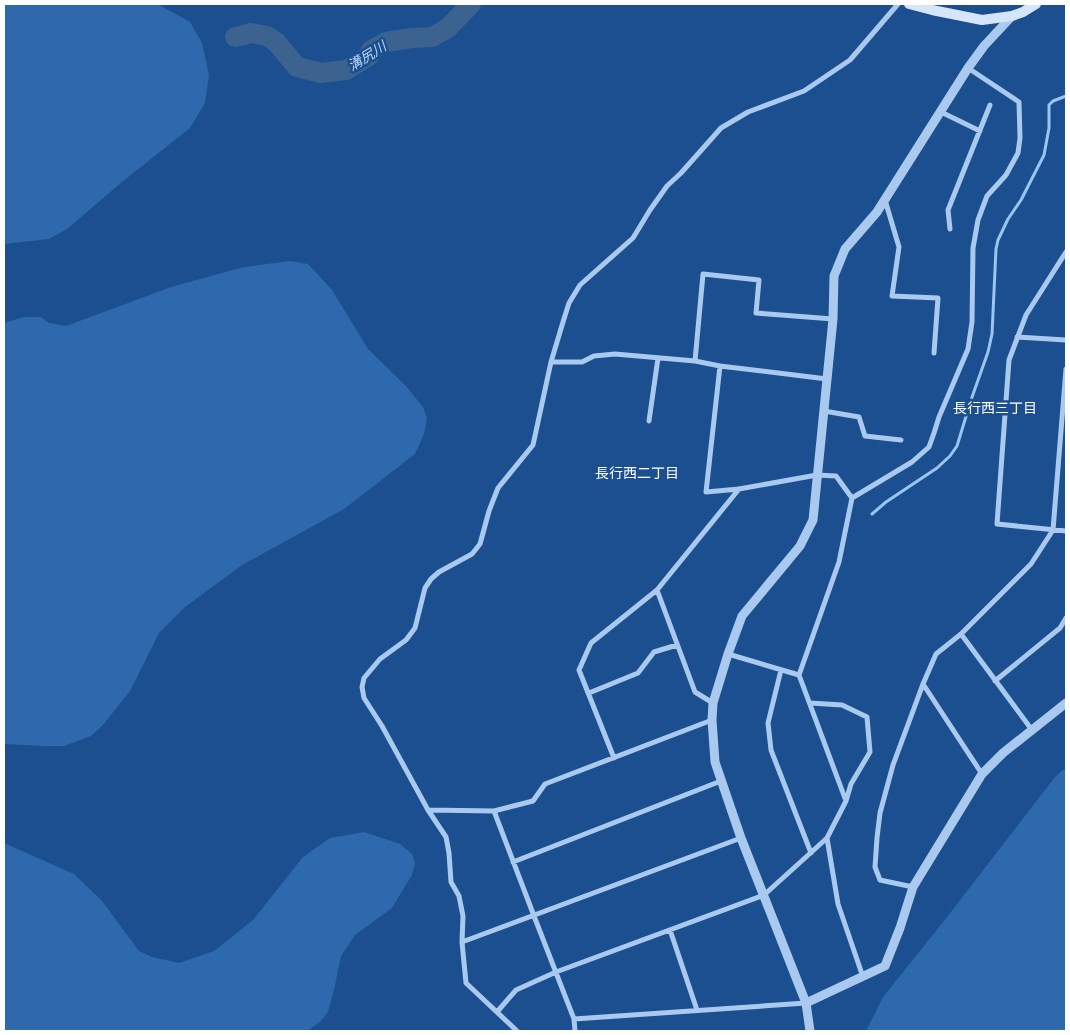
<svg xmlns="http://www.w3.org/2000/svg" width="1070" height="1035" font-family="Inter,'Noto Sans JP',sans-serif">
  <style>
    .green { fill: #2e69ad }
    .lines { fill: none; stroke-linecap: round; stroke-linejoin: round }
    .stream { stroke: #9cc4f0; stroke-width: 3 }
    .river { stroke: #3c6290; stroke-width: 20 }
    .minor { stroke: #a9c9ee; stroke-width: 5 }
    .tertiary { stroke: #a9c9ee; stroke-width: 9 }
    .secondary { stroke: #d6e6fa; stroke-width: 10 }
    .labels { text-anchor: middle; stroke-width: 5; stroke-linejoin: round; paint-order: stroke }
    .water-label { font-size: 14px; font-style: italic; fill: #b5d3f5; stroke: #1b4f8f }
    .neighbourhood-label { font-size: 14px; fill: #fff; stroke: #1b4f8f }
  </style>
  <rect width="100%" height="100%" fill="#1b4f8f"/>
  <!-- green -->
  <path class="green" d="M4,4H157L190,22L202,43L209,75L205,103L190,128L122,182L67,229L49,239L4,244Z
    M290,261L308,264L332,290L368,349L406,386L423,407L427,418L424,434L415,454L344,509L242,565L185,607L159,633L130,691L103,725L91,736L64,746H42L4,744V323L24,317H41L49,323L66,326L171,287L244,267Z
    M1063,770H1066V1031H866L883,997L947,917L1055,777Z
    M364,832L400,844L412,854L415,863L412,875L392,908L355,935L341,956L334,990L328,1012L320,1022L307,1031H4V843L74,874L102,901L139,951L152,957L179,963L214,951L253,920L303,857L330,838Z"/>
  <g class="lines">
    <!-- stream -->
    <path class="stream" d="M872,514L886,502L937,468L950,456L957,446L971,400L988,352L992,334L996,249L998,240L1008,219L1021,200L1044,155L1049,128V105L1053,101L1066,96"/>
    <!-- river -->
    <path class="river" d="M235,37L240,36L251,33L267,36L277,43L297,67L321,73L346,70L369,56L371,50L386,42L412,38L432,37L448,28L471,4"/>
    <!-- minor -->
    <path class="minor" d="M941,112L980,131
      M885,200L899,247L892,296L938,298L934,353
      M950,229L948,210L990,105
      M1066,252L1026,315L1009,360L997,524L1066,531
      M1017,337L1066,340
      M551,362H582L594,356L615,354L695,361
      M720,366L695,361L703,274L759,280L756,313L833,319
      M827,379L720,366L706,492L739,489L817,475L836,476L852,498
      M824,411L859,417L865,436L901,440
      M649,421L658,358
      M657,590L695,692L713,703
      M961,634L1032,730
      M728,654L799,675
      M781,670L768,723L771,750L811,853
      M995,681L1060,628L1066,618
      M923,684L982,774
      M589,693L638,673L654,652L677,645
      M810,703L842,705L867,717L870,752L851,784L846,801
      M614,758L579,670L591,643L657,590L739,489
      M428,810L494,811L533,801L545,784L712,720
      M494,811L534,916L574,1019L575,1031
      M827,838L838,904L863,977
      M513,862L721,781
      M913,887L880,880L875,867L877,838L880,813L893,765L923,684L936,654L961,634L1031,564L1053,530L1066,369
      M670,930L697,1010
      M462,942L463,916L459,896L451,882L449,853L446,837L428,810L382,726L364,698L362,687L364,678L380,659L406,640L415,628L425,588L431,579L439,572L472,554L480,544L489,511L498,488L533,445L551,362L563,322L569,303L580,285L633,238L650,210L667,186L681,173L721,128L748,112L804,91L850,60L898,4
      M497,1012L516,990L556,972L764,895L827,838L846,801L799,675L839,562L852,498L912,462L929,447L934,433L939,417L968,349L972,322L973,248L978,220L987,196L1006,175L1018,153L1020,138L1019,102L968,68
      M574,1019L806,1003
      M517,1031L466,983L462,942L741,838"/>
    <!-- tertiary -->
    <path class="tertiary" d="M806,1003L885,966L900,928L913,887L982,774L1003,753L1066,703
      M810,1031L806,1003L741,838L715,762L712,720L713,703L728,654L742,616L800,546L813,520L833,319L834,276L845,249L877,212L968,68L984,46L1012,16"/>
    <!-- secondary -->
    <path class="secondary" d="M909,4L932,10L982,20L1012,16L1023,12L1036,4"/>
  </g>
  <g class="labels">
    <!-- water labels -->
    <g class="water-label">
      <text transform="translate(367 56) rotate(-32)" y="5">溝尻川</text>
    </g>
    <!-- neighbourhood labels -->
    <g class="neighbourhood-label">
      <text x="995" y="413">長行西三丁目</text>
      <text x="637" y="478">長行西二丁目</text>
    </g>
  </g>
  <!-- border -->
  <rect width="1070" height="1035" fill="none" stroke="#ffffff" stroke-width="10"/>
</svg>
